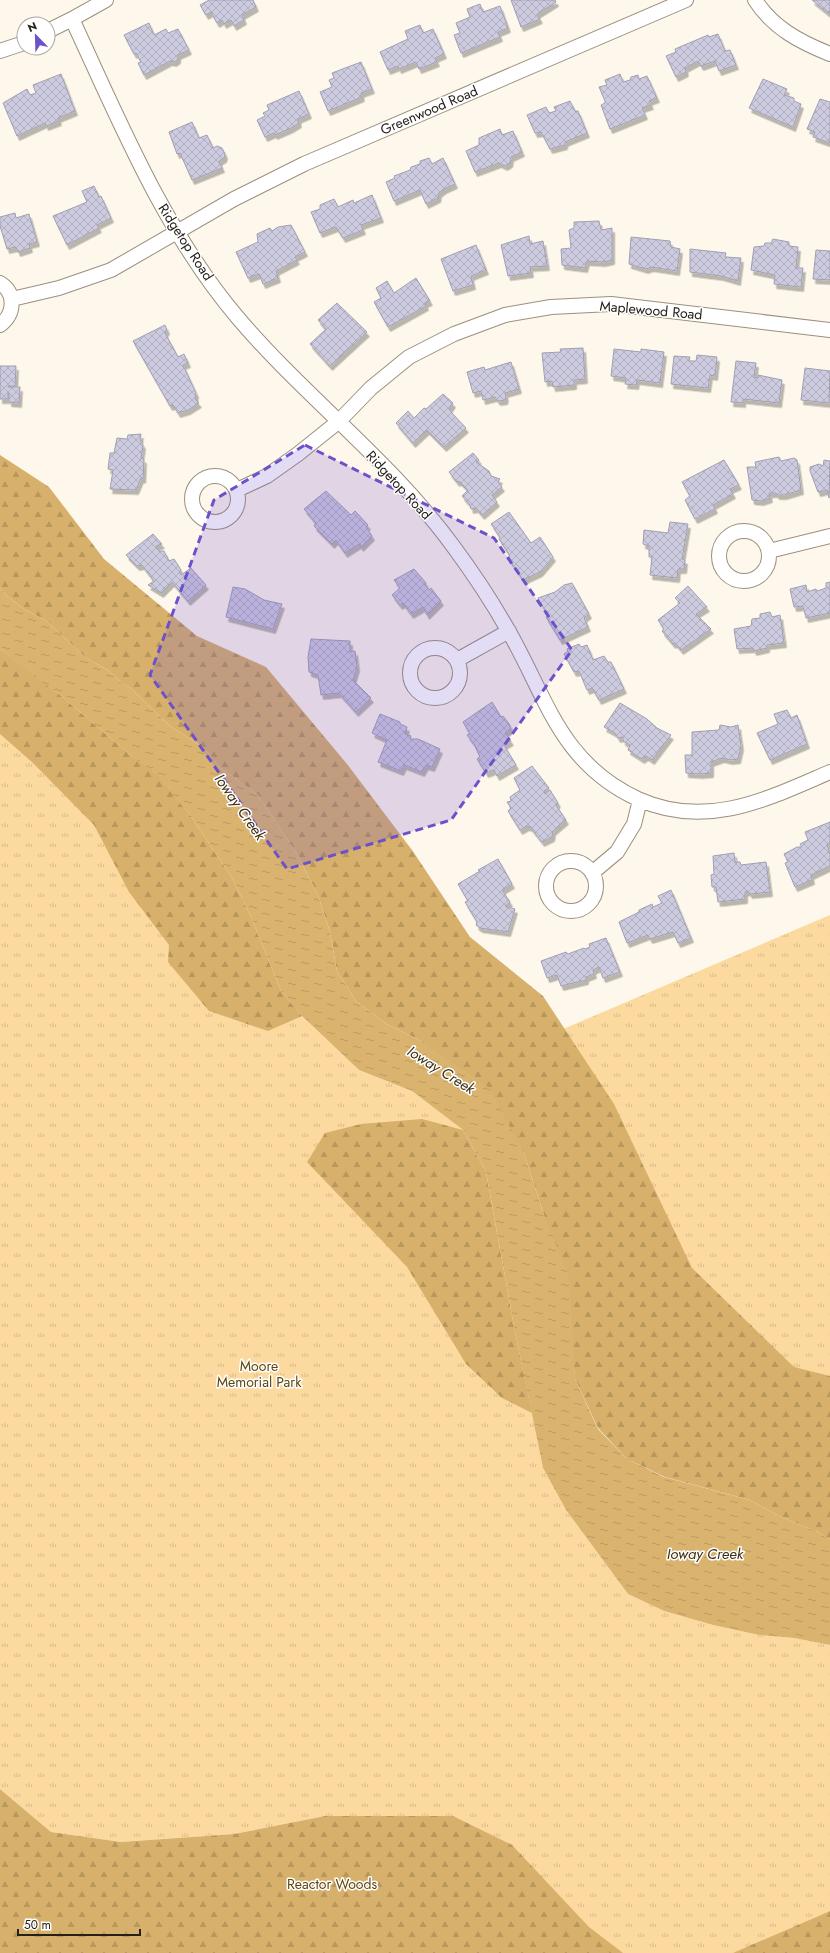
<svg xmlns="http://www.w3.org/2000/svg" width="830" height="1953" font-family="Jost,sans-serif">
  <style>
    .grass { fill: url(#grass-tufts) }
    .forest { fill: url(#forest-firs) }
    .water { fill: url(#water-ripples) }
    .building { fill: url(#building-cross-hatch); stroke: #a09fb3; filter: url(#shadow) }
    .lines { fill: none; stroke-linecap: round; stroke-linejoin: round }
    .minor-casing { stroke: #9b907f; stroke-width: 16 }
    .minor { stroke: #fff; stroke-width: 14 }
    .marked { fill: #6d51cb; fill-opacity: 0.2; stroke: #6d51cb; stroke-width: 3; stroke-dasharray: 8 5; stroke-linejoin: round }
    .labels { text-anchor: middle; stroke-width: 3; stroke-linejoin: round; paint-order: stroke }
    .street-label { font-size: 14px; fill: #25211a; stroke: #fff }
    .park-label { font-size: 14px; fill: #5f450e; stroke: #fff }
    .water-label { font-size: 15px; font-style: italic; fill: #413112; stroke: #fff }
  </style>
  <defs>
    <pattern id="grass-tufts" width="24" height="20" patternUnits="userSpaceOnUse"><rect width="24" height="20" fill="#fcda9f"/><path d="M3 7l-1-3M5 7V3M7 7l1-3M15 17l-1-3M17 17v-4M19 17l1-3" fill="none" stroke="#d8bb88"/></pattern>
    <pattern id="forest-firs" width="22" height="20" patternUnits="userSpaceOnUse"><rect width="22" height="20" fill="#d7b06c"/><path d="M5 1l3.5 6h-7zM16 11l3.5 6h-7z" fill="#b8975d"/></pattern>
    <pattern id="water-ripples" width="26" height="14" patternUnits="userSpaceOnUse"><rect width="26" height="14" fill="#dab46f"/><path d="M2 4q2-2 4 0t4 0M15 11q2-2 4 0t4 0" fill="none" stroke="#bb9a60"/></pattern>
    <pattern id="building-cross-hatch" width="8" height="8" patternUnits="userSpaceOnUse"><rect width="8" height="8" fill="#cdcbe0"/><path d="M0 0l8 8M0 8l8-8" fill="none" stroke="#b0aec0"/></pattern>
    <filter id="shadow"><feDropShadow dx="2.5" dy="4.5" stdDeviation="0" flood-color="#0004"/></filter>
  </defs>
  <rect width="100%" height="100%" fill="#fef7eb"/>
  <!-- grass -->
  <path class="grass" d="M0,649L60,695L127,752L158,775L281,991L302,1016L359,1070L412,1091L463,1130L497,1236L515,1332L543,1468L566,1510L628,1594L664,1611L713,1625L759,1635L794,1638L830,1645V1953H439L325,1816L234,1834L121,1842L51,1832L0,1789Z
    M830,915V1540L465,1071Z"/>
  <!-- forest -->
  <path class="forest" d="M0,455L49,487L104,559L197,636L266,667L347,764L412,850L470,937L543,996L614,1104L692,1268L794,1367L830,1376V1540L818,1532L779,1516L750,1500L665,1477L627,1459L598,1428L575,1379L571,1334L543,1212L524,1153L421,1041L385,1023L356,1001L337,971L330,932L318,895L297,854L258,795L221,768L202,746L170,726L132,689L121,682L108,670L86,658L47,621L24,609L7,596L0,588Z
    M0,649L60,695L127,752L158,775L190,815L232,878L251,917L281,991L302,1016L268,1031L209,1011L168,962L169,945L129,892L94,825L33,763L0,734Z
    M422,1119L463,1130L486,1172L515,1332L532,1413L502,1398L466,1364L407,1267L307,1162L325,1133L361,1124Z
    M0,1789L51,1832L121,1842L234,1834L325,1816H453L512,1845L589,1927L623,1953H0Z
    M830,1911V1953H733L821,1915Z"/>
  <!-- water -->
  <path class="water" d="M0,588L7,596L24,609L47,621L86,658L108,670L121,682L132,689L170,726L202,746L221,768L258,795L297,854L318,895L330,932L337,971L356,1001L385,1023L421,1041L489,1088L524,1153L543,1212L569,1276L575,1379L598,1429L627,1459L664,1477L750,1500L779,1516L818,1532L830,1540V1645L794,1638L759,1635L713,1625L664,1611L628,1594L566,1510L543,1468L515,1332L486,1172L463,1130L412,1091L359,1070L302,1016L281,991L251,917L232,878L190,815L158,776L127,752L60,695L31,674L0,649Z"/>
  <!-- building -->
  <path class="building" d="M209,0H253L256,7L242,15L244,20L234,26L231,20L224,24L222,20L217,23L211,12L206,15L200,5Z
    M511,0H555L556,2L537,14L540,19L521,27Z
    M812,0H830V11L828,13Z
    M480,4L483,12L500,6L508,28L498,32L500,37L461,53L454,35L460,33L456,23L470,17L467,9Z
    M149,23L154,35L166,29L168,33L178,29L189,50L178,55V59L174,62L170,61L144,75L138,63L141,62L136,53L134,54L124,35Z
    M420,25L423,33L433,29L444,54L435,58L437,62L419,69L416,62L399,69L398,66L388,70L380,52L408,39L405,31Z
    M718,34L725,51L730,50L736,65L719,71L715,61L701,66L698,61L685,68L686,72L676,77L666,56L676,52L675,49L708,35L709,37Z
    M361,62L372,89L361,93L362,97L328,111L320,92L332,87L329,80L334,78L332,73Z
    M61,74L75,111L58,118L59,121L46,126L45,123L17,136L3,103L27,89L30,95L36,93L33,85Z
    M620,74L623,82L630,80L631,77L638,75L639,79L647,76L657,98L649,101L651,105L642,108L645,115L610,129L601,105L605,103V101L599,87L607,85L605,80Z
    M763,79L787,89L784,95L794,98V101L801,104L793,127L749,108Z
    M299,91L309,114L298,119L299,123L291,128L275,135L274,133L265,137L257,120L265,116L263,113L269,110L267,105Z
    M820,99L830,102V143L813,137L815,132L807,129Z
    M570,101L575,111H578L587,133L565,142V145L550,149L541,132L535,133L527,115L546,107L549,113L556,111L554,107Z
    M192,122L199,138L207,135L213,148L217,146L222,148L225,154L224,158L219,161L222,168L192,180L180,153L177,154L169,132Z
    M500,129L502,135L513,131L522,152L511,157L510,163L505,166L499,163L475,172L466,151L479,145V138Z
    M429,158L432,164L443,158L455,184L444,189L439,193L438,198L426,204L420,190L394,201L386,182L395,178L394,176L410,170L411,167L420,164V161Z
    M94,186L99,197L101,196L111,218L97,225L99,228L67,245L53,216L87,202L82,191Z
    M372,195L381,218L361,225L363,230L343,238L336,227L320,233L311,212L320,209V205L334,199L338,207L353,200L354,203Z
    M15,213L16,218L29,214L37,242L29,244L30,248L18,252L16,247L7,249L0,226V217Z
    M599,221L601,230L612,228V260L603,262L587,261L585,268L562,265L561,249L571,248L569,230L574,228V222Z
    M291,225L305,252L295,257L297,260L276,271L278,278L263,284L259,274L248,278L236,252L258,242L257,234L270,228L272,231L278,227Z
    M529,236L530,244L543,241L547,266L530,267L531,273L508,276L501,245Z
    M631,237L670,241L671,247L680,249L677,271L651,267L646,269L629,264Z
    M773,239L789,242V246L798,247L796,268H803L801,287L774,284L775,275L751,270L754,247L764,246L765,243H771Z
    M476,245L486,270L471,276L473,285L453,291L441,259Z
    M690,249L726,253L725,257L741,258L738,281L721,276L690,272Z
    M816,250L830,251V280L813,279Z
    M416,278L430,301L425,303L426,306L388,327L374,302L381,298L376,288L387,281L394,293Z
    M337,303L367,332L330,366L310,344L326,329L318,320Z
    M165,325L167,330L165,333L178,357L184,354L188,363L183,365L196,393L195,399L199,403L188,410L178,413L173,405L170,406L133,341Z
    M583,348L585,379L574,380V385L553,387L552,381L545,382L542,353L561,352L560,349Z
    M614,349L641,352V349L664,352L660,383L637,380L636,385L625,384L626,378L611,376Z
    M697,355L717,357L715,376L710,375L708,388L671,384L674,356L690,357L689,361H696Z
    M736,361L756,363L754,377L758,378V375L782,380L779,403L743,399V403L731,402Z
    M511,362L519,389L505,393L506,397L505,400L498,401L495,397L483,400L481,391L473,393L467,372L484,367L485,370Z
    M0,366H16L15,386H8V387H20L19,403L9,402V393H8V399H0Z
    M805,368L830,371L829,403L801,400Z
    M443,394L453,403L449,409L452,413L466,428L444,447L427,430L413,443L396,423L408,411L414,418L424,408L426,409Z
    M141,434L140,440L143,445L141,458L144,459L143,479L141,478L136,490L110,489L113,470L108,469L110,453H114L117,438L127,439L128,435Z
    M473,453L479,460L476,462L489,471L491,476L500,479L498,482L502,487L492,495L497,502L482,515L476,508L471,509L470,505L462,496L468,490L459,481L457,482L449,472Z
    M779,457L781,461L794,458L797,460L801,490L784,495H777L776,493H769L770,498L761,501L752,500L747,467H756L755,462Z
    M724,460L739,485L730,489L733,494L713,505L715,509L695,519L685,500L690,496L682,482Z
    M824,460L830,461L829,498L827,490L818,492L810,471V467L819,464L823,466Z
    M326,491L351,515L355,511L368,525L366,527L372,536L361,547L359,544L345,553L336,540L332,544L314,526L316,523L304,509Z
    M509,512L531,543L540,537L553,557L540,572L523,580L508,558L510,556L499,539L500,537L491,524Z
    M670,522L688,524L682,559L685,560L684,569H678L677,578L650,575L652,557H649V546L643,544L644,530L668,533Z
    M153,534L162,544L156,546L159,551H164L169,561L174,559L181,570L179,572L181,575L191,568L206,585L188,601L172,582L161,593L148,585L154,581L142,565L137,566L126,555Z
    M414,569L426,583L425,585L429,590L431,588L441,601L427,615L423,607L411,614L403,603L400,605L392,595L400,588L394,580Z
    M830,582V613L806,618L803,606L794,607L790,589L806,585L807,592L816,589L817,591L826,588V583Z
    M572,583L589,614L584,618L588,627L560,640L546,617L548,616L538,598L555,592L564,585Z
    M688,586L707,607L696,614L711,629L681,650L675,643L673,644L662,631L664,629L658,620L680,603L675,598Z
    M233,587L245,589L264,600L282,604L273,629L226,617Z
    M770,612L772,617L780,615L784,643L767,645V648L754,651L753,648L737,649L734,629L751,626L752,619L760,618V614Z
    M311,639L350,641V652L355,651L357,667L353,680L371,698L356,712L339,693L321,695L318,675L309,672L308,657Z
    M579,644L581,647L587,645L593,660L604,656L608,662H611L624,689L599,700L592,688L587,690L579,671L574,672L564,654L568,651L567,649Z
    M492,702L501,717L503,716L510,725V729L505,733L511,741L504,745L516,765L497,776L494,770L486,773L477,759L480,757L474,744L467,735L470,734L463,722Z
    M620,703L647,719L657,728L671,735L652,760L646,756L642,759L628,750L630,745L623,741V737L618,738L615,733L604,727Z
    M787,710L791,718L797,715L807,744L770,760L757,733L778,724L774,714Z
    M380,714L400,722V724L407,727L405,734L411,736L410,739H418L440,749L432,767L426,765L422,772L404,765L401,771L378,762L387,740L372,733Z
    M720,725L731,727L738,725L741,746L738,759L730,760L722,758L711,762V773L700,774L686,773L685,755H692V732L719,730Z
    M532,766L549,788L544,791L545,794L550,790L558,803L556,805L566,820L553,831L552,837L542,842L530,827L527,826L520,830L508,811L511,808L507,802L511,801L510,797L520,790L514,778Z
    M830,822V842L827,844L830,855V866L811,875L812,880L795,887L785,863L788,862L784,854L797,847H802L800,844L808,840L805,832Z
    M734,853L735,862H740L741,865L766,862L770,892L750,894L748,891L745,892V899L718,902L716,887H712L711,875L714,874L713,856Z
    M498,859L512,884L502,890L510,902L505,906L515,909L508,932L480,928L476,925L477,922L465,902L468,901L458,884L480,871L478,870Z
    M671,890L691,938L678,943L673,932L650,939L648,935L627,943L619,922L639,912V910L652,904L653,907L662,903L658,896Z
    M606,938L620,972L603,978L599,967L593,970L594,974L586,977V980L561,986L557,975L547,978L541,961L566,952L568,954L584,948L585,949L590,947L589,944Z"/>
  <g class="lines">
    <!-- minor casing -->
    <g class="minor-casing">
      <path id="minor" d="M755,0C773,28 800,42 830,54
        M72,19L106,0
        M48,31L72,19C120,122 164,231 238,318C306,398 391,461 453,546C473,573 491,600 508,630C547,698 560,763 638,799C707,830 767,799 830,772
        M0,51L24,43
        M0,283C16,293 15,314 0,325
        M12,299L59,288L111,270L234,199L304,164L686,0
        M192 499a23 23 0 1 1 46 0a23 23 0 1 1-46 0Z
        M237,490L267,476L298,454L338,422L371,388L409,357L454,334L505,315L551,307L611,304L830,330
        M719 556a25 25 0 1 1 50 0a25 25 0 1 1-50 0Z
        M769,551L830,536
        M410 673a25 25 0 1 1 50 0a25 25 0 1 1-50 0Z
        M457,660L509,631
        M546 886a25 25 0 1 1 50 0a25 25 0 1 1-50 0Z
        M592,873L617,852L634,824L640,800"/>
    </g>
    <!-- minor -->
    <use href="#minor" class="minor"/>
  </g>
  <!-- marked area -->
  <path class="marked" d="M305,445L494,538L572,650L451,820L287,869L150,675L214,500Z"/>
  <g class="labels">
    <!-- street labels -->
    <g class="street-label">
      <text transform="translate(429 110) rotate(-23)" y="5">Greenwood Road</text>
      <text transform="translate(186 242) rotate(57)" y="5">Ridgetop Road</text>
      <text transform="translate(651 310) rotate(5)" y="5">Maplewood Road</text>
      <text transform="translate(399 485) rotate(47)" y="5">Ridgetop Road</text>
    </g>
    <!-- park labels -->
    <g class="park-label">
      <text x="259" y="1371">Moore<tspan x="259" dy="16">Memorial Park</tspan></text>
      <text x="332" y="1889">Reactor Woods</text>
    </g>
    <!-- water labels -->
    <g class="water-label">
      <text transform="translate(240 807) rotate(55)" y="5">Ioway Creek</text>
      <text transform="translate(441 1070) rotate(32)" y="5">Ioway Creek</text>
      <text x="705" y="1559">Ioway Creek</text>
    </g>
  </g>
  <!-- north arrow -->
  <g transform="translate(36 36) rotate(337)"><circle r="19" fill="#ffffff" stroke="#a8a6a3"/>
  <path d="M0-3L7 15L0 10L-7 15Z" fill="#6d51cb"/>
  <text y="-6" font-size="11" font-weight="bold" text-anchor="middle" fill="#25211a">N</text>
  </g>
  <!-- scale -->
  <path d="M18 1929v6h122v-6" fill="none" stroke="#25211a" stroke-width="2"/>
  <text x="24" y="1929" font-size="12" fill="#25211a" stroke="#ffffff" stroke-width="3" paint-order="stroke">50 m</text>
</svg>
